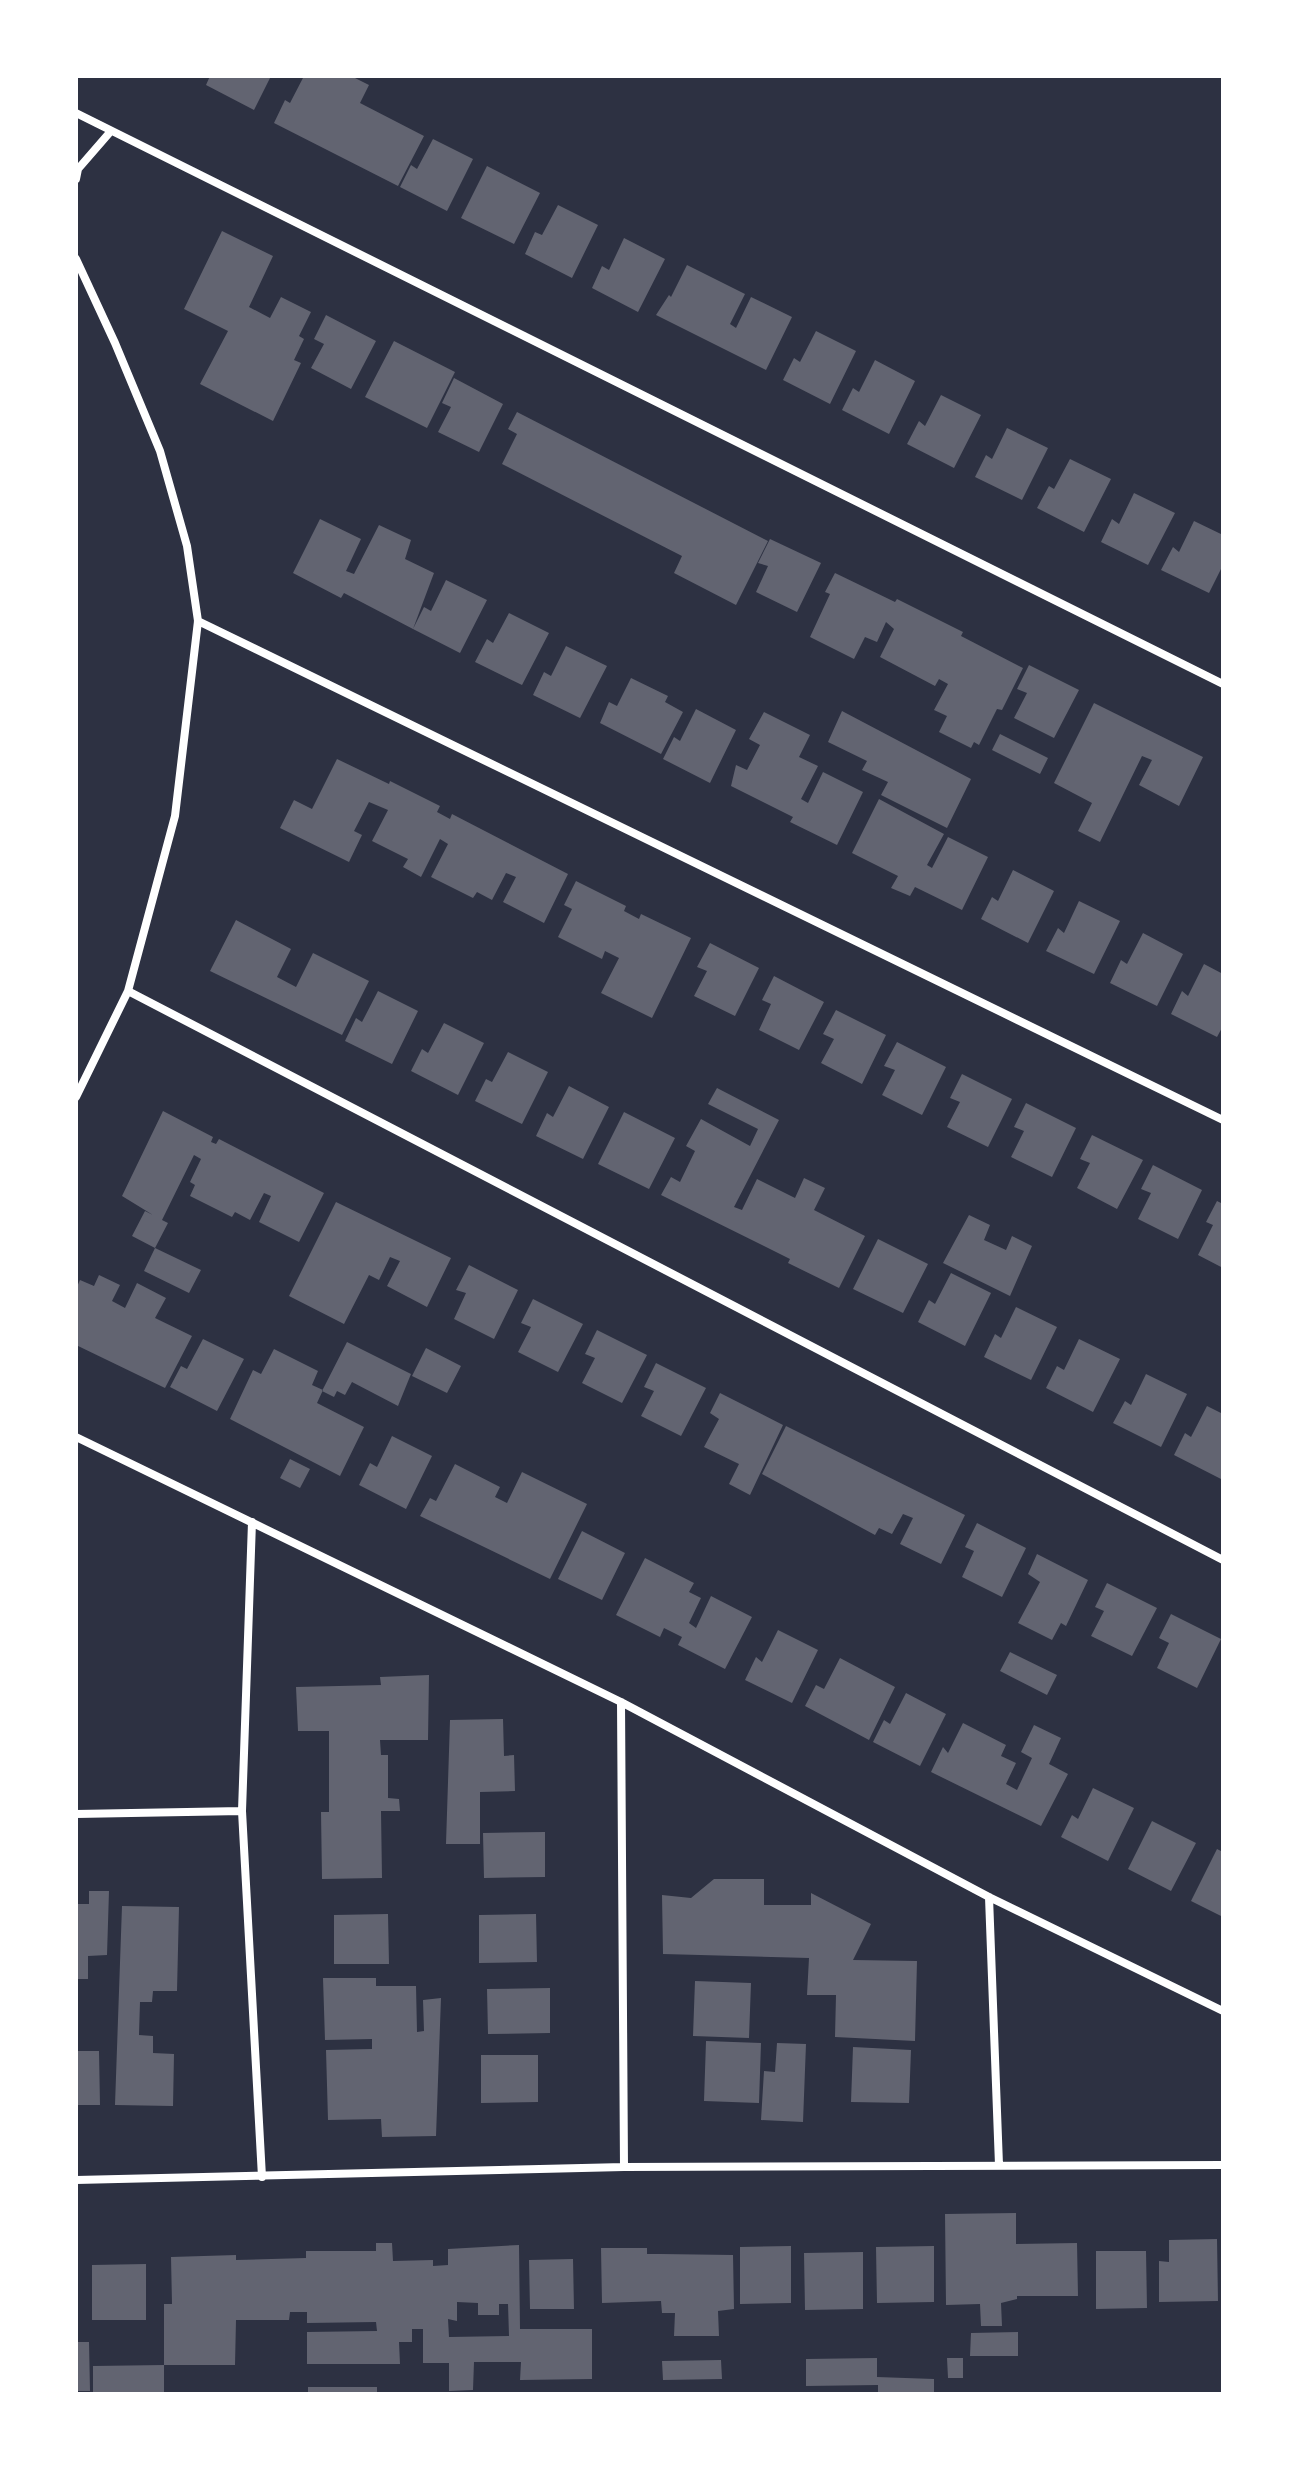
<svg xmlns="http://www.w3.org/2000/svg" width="1299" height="2470" font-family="'Libre Baskerville',serif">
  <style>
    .building { fill: #626471; fill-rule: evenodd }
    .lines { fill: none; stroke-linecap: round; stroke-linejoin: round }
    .minor { stroke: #fff; stroke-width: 8 }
  </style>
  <rect width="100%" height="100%" fill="#2d3142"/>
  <!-- building -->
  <path class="building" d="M210,76H271L254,110L206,85Z
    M304,76H351L369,85L360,103L424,136L398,186L274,123L285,100L290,103Z
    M433,139L473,159L447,211L400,187L411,165L417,169Z
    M487,166L540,193L514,244L461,218Z
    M558,205L598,225L572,278L525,254L535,232L542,235Z
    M222,231L273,256L249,307L270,318L281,297L311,312L299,336L304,339L294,360L301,363L273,421L200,384L228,331L184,309Z
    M624,238L665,259L638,312L592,288L602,266L609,270Z
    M687,265L745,294L730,324L736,328L751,297L792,317L766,370L656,315L669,295L671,297Z
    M326,315L376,341L351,389L311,368L324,344L314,339Z
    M816,331L856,351L830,404L783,380L794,358L800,362Z
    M394,341L455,372L427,428L365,397Z
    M875,360L915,381L889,434L842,410L853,388L859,392Z
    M454,378L503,404L479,452L438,432L451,407L442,403Z
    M941,395L981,415L954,468L907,444L919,421L925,426Z
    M517,412L768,541L736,605L674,573L682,556L502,464L517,434L508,429Z
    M1007,428L1048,448L1022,500L975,477L986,455L992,459Z
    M1070,459L1111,479L1084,532L1037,508L1049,486L1054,489Z
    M1134,493L1175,513L1148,565L1101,542L1112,519L1119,524Z
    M320,519L361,539L346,571L354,574L379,525L411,540L405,559L434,573L413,629L424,607L431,611L446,580L487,600L460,653L413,629L344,593L341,598L293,573Z
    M1194,521L1223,535V565L1209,593L1161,570L1173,547L1179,552Z
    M770,539L821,563L797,612L756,592L768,566L758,563Z
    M835,573L895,602L897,599L963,632L961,636L1023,668L1002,710L997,709L979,745L974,742L971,748L939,732L947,716L934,710L948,684L939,679L935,686L880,657L894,629L886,622L877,642L865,637L854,659L810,637L830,594L825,592Z
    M509,613L549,633L522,685L475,662L487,639L493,643Z
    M566,646L607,666L580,718L533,695L544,672L551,676Z
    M1029,665L1079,690L1054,738L1014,718L1027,693L1017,689Z
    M631,678L668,696L665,702L683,712L661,754L600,723L609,702L617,706Z
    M1094,703L1203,757L1179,806L1139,785L1152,760L1142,756L1100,842L1078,831L1092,803L1054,783Z
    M696,709L736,730L710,783L663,759L674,737L680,741Z
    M842,711L971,779L947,828L881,795L888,782L862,770L867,761L828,742Z
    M764,712L810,735L799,757L818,766L801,799L808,803L823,772L863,792L837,845L790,822L793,817L731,786L736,765L747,770L760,745L749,739Z
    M1000,734L1048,758L1040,774L992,750Z
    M337,759L389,784L390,781L440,806L437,812L450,819L452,814L568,874L544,923L503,902L516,877L506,873L492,900L477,892L473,898L431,877L448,844L440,839L421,877L403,867L408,859L372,841L388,810L369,802L354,831L362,835L349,862L280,828L294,800L312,809Z
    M879,799L944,834L927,865L932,868L948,837L988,857L962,910L915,887L910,896L891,888L898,876L852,853Z
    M1013,870L1054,891L1028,943L981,919L992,897L998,901Z
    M576,881L626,906L624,911L639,919L641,914L691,938L652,1018L601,993L619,958L605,951L602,959L558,937L572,909L564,905Z
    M1079,901L1120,921L1094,974L1046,951L1058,928L1064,933Z
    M236,920L291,949L277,977L296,987L313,953L369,981L342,1035L210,971Z
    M1143,933L1183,954L1157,1006L1110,983L1121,960L1127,964Z
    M710,943L759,968L735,1016L694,996L707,971L697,967Z
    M1204,964L1223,974V1026L1217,1037L1171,1014L1182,991L1188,996Z
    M774,976L824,1002L799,1050L759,1030L771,1004L762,1000Z
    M378,991L418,1011L392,1064L345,1041L356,1018L362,1022Z
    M836,1010L886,1035L862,1084L821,1063L834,1039L823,1034Z
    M444,1023L484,1043L458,1095L411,1071L422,1049L428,1053Z
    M897,1042L946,1067L922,1115L882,1095L895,1070L884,1066Z
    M508,1052L548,1072L522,1124L475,1101L486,1079L492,1082Z
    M962,1074L1012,1099L988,1147L947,1127L960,1102L950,1098Z
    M569,1086L609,1107L583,1159L536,1136L547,1113L553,1117Z
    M717,1088L779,1120L734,1207L742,1210L757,1179L795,1198L804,1178L825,1188L814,1210L865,1236L839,1288L788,1263L790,1259L661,1195L671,1177L680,1182L695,1151L686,1146L701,1119L750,1146L758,1129L708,1104Z
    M1026,1103L1076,1128L1052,1177L1011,1157L1024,1131L1014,1127Z
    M163,1111L213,1137L211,1142L216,1144L219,1139L324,1193L299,1242L259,1222L271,1196L264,1193L250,1220L235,1212L232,1217L190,1196L195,1185L190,1182L201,1159L194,1155L162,1220L168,1223L155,1248L132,1236L145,1211L153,1215L122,1196Z
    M624,1112L675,1138L649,1189L598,1164Z
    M1092,1135L1143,1160L1117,1209L1077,1188L1090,1163L1080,1159Z
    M1153,1165L1202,1190L1178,1239L1138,1219L1151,1193L1141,1189Z
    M1217,1201L1223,1204V1268L1198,1255L1213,1225L1206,1222Z
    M336,1202L451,1258L427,1307L387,1286L400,1261L390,1257L379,1280L369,1275L344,1324L289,1296Z
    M969,1215L990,1225L984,1240L1006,1250L1012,1236L1032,1246L1010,1296L943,1263Z
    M878,1239L928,1264L903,1313L853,1289Z
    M155,1248L201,1270L189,1293L144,1271Z
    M469,1265L518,1290L494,1339L454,1319L466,1293L456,1290Z
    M951,1273L991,1293L965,1346L918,1322L929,1300L935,1304Z
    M99,1275L120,1285L112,1301L125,1308L137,1283L166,1298L155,1318L192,1336L165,1388L76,1345V1289L80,1280L94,1286Z
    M533,1299L583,1324L558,1372L518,1352L531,1327L521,1323Z
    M1016,1307L1057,1327L1031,1380L984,1357L995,1334L1001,1338Z
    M597,1330L647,1355L622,1403L582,1383L595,1358L585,1354Z
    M203,1339L244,1359L217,1411L170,1387L181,1366L187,1369Z
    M1079,1339L1120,1359L1093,1412L1046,1388L1057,1366L1064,1370Z
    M347,1342L411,1374L398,1406L352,1382L345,1395L337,1391L334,1397L322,1391Z
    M426,1348L461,1366L447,1393L412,1376Z
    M274,1349L318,1371L312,1385L323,1390L317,1403L364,1427L340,1476L230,1419L253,1370L261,1374Z
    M656,1363L706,1388L681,1436L641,1416L654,1391L644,1387Z
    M1146,1374L1187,1394L1161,1447L1113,1423L1125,1401L1131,1405Z
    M720,1393L783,1425L750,1495L729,1484L739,1464L704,1447L719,1419L710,1413Z
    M1207,1406L1223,1414L1221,1479L1174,1455L1185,1433L1191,1437Z
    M786,1426L965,1515L941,1564L900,1544L913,1518L903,1514L892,1534L879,1528L875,1535L762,1474Z
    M392,1436L432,1456L406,1509L359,1485L370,1463L377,1467Z
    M290,1459L310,1469L300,1488L280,1478Z
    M455,1464L500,1487L495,1497L507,1503L522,1472L587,1504L550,1579L420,1516L430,1498L436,1501Z
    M977,1523L1026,1548L1002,1597L962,1577L974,1551L965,1547Z
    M582,1531L625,1553L602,1600L558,1579Z
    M1037,1554L1088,1580L1066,1626L1061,1623L1052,1640L1018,1623L1040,1582L1028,1574Z
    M645,1558L694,1583L689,1592L701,1598L689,1623L696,1628L711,1596L752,1617L725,1669L678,1645L682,1637L664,1628L660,1637L616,1615Z
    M1107,1583L1157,1608L1132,1656L1091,1636L1104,1611L1095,1607Z
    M1171,1614L1221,1639L1197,1688L1157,1668L1169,1643L1159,1638Z
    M778,1630L818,1650L792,1703L745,1680L756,1657L762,1662Z
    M1010,1652L1057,1675L1047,1695L1000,1671Z
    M840,1658L895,1687L869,1740L805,1706L816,1685L824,1689Z
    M429,1675L428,1740H380L381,1755H388V1798L399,1799L400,1811H381L382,1878L322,1879L321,1812H329V1731H298L296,1687L381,1685L380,1677Z
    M906,1693L946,1714L920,1766L873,1742L884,1720L890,1724Z
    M503,1719L504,1756L514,1755L515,1791L480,1792V1844H446L450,1720Z
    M963,1723L1006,1745L1001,1756L1016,1763L1006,1784L1017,1790L1032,1758L1021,1752L1034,1725L1061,1738L1049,1764L1068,1774L1041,1826L931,1772L943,1747L948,1753Z
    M1093,1788L1134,1808L1108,1861L1061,1837L1072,1815L1078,1819Z
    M1152,1821L1196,1843L1171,1891L1128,1869Z
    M545,1832V1877L484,1878L483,1833Z
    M1217,1849L1223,1852V1917L1191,1901Z
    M714,1879H764V1905H811V1893L871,1924L853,1960L917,1961L915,2041L835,2037L836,1995H807L809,1958L663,1954L662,1895L691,1898Z
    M89,1891H109L107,1955L88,1956V1979H76V1904H89Z
    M122,1906L179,1907L177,1991H153L152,2002H140L139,2035L153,2036V2053L174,2054L173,2106L115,2105Z
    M388,1914L389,1964H334V1915Z
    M536,1914L537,1962L479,1963V1915Z
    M323,1978H376V1986H416L417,2032L424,2031L423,2000L441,1998L436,2136L382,2137L381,2119L328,2120L326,2050L372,2049V2039L325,2040Z
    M695,1981L751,1983L749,2038L693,2036Z
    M550,1988V2033L488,2034L487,1989Z
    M706,2041L761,2043L759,2103L704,2101Z
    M777,2043L806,2044L803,2122L761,2120L764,2071L775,2072Z
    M853,2047L911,2050L909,2103L851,2102Z
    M76,2051H99L100,2105H76Z
    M481,2055H538V2102L481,2103Z
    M1016,2213V2244L1077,2243L1078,2296H1017V2299L1001,2303L1002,2326H981L980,2304L946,2305L945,2214Z
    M1217,2239L1218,2301L1159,2302V2261L1169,2262V2240Z
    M376,2243H392L393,2261L433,2260V2266L448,2265V2249L519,2245L520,2329H592V2379L520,2380L521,2362H474L473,2390L449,2391V2363H423V2329H412V2342H399L400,2364H307V2332L377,2331L376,2322L307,2323V2312H290L289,2320H236L235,2365H164V2304H172L171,2257L236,2255V2260L306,2258V2251H376ZM457,2302L478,2303V2315H499V2304H508L509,2336L449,2337L448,2319L457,2321Z
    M791,2246V2303L740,2304V2247Z
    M934,2246V2302L877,2303L876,2247Z
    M601,2248H647V2254H660L733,2255L734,2309L718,2311L719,2336H674L675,2313H662L661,2301L602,2303Z
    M1096,2251H1146L1147,2308L1096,2309Z
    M863,2252V2309L805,2310L804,2253Z
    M573,2259L574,2309H530L529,2260Z
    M146,2264V2320H92V2265Z
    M1018,2332V2356H970L971,2333Z
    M76,2342H89L90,2391H76Z
    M877,2358V2377L934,2379V2394H878V2385L806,2386V2359Z
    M947,2358H963V2378H948Z
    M721,2360L722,2379L663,2380L662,2361Z
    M164,2365V2392L93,2394V2366Z
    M308,2387H377V2394H308Z"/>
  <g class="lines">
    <!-- minor -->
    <path class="minor" d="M76,113L1223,684
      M76,179L78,169L111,131
      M76,259L115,343L160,451L187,546L198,621L175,816L128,991L76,1097
      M198,621L1223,1120
      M128,991L1223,1560
      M76,1437L621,1702L989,1897L1223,2011
      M252,1522L242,1811L262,2177
      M621,1702L624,2167
      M76,1814L242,1811
      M989,1897L999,2165
      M76,2180L624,2167L1223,2165"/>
  </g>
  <!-- border -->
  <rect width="1299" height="2470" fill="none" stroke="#ffffff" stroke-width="156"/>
</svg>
